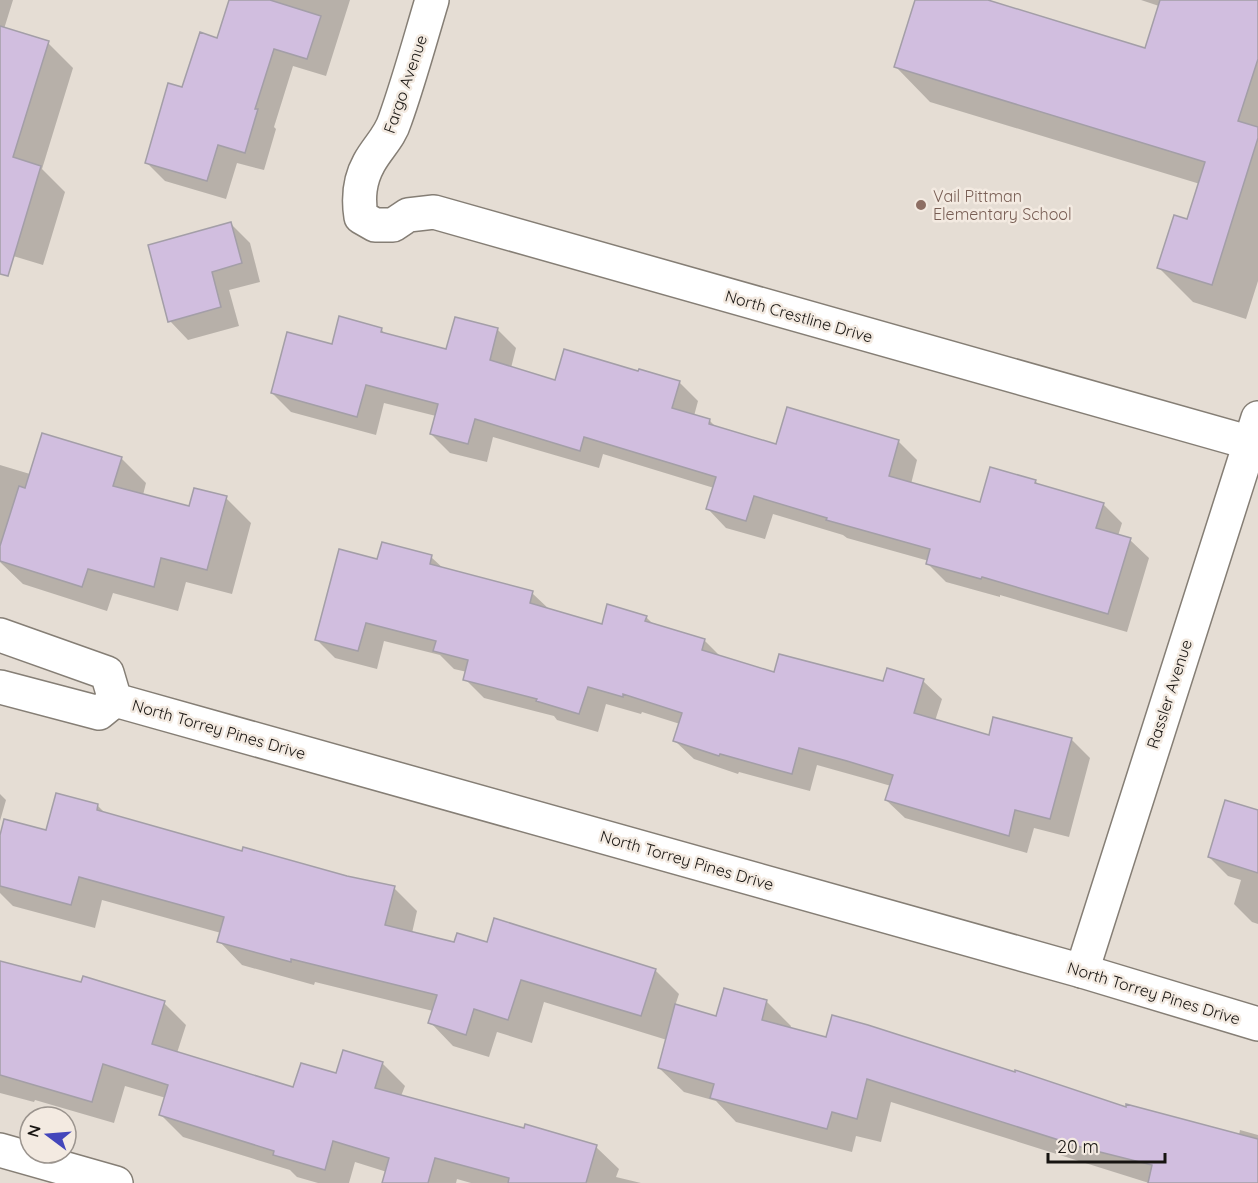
<svg xmlns="http://www.w3.org/2000/svg" width="1258" height="1183" font-family="Quicksand,sans-serif">
  <style>
    .shadow { fill: #0003 }
    .building { fill: #d1bedf; stroke: #a39ea7; stroke-width: 1.5 }
    .lines { fill: none; stroke-linecap: round; stroke-linejoin: round }
    .street-casing { stroke: #857e75; stroke-width: 36 }
    .secondary-casing { stroke: #857e75; stroke-width: 36 }
    .street { stroke: #fff; stroke-width: 33 }
    .secondary { stroke: #fff; stroke-width: 33 }
    .education-dot { fill: #8d6e63; stroke: #f3eae1; stroke-width: 2 }
    .labels { text-anchor: middle; stroke-width: 5; stroke-linejoin: round; paint-order: stroke }
    .street-label { font-size: 16px; fill: #171411; stroke: #f3eae1 }
    .education-label { font-size: 16px; fill: #785e54; stroke: #f3eae1; text-anchor: start }
  </style>
  <rect width="100%" height="100%" fill="#e5ddd4"/>
  <!-- shadow -->
  <path class="shadow" d="M0,0H13L4,29L48,43L73,68L42,169L65,192L43,265L0,252Z
    M230,0H350L326,76L293,66L274,127L276,129L264,170L237,163L226,199L165,181L146,162L183,89L218,39Z
    M917,0H983L1146,50L1159,6L1141,0H1258V281L1246,319L1193,302L1158,267L1188,221L1200,184L930,102L896,67Z
    M231,224L250,243L260,282L229,290L239,326L188,340L170,321Z
    M381,329L386,335L447,350L497,329L516,348L511,368L555,382H679L698,401L694,416L710,421L716,427L777,445L898,441L917,460L911,484L981,504L1035,481L1040,486L1103,504L1122,523L1118,536L1130,540L1149,558L1127,632L1000,595V597L946,582L928,564L929,561L847,538L843,535L773,514L765,539L726,528L708,509L714,488L603,454L599,468L493,437L487,462L450,453L431,434L436,416L384,403L376,435L291,412L272,393L333,345Z
    M121,458L146,483L143,495L190,508L226,498L251,523L232,594L186,582L178,611L113,593L107,611L23,584L0,562V465L30,474Z
    M431,557L444,569L532,593L550,610L603,626L646,617L654,625L704,640L721,657L775,674L884,683L923,681L942,699L935,721L990,737L1071,739L1090,758L1069,837L1034,828L1027,853L905,818L886,800L891,786L867,779L817,765L810,791L739,772L738,774L694,759L675,741L680,724L642,712L641,714L606,704L598,732L557,720L554,716L484,698L465,679L467,672L454,669L440,655L384,641L377,669L335,658L317,640L378,561Z
    M0,794L6,800L0,821Z
    M97,805L107,815L243,853L394,888L417,911L412,933L455,943L488,944L655,970L679,994L675,1006L717,1018L767,1002L791,1026L790,1029L1239,1135L1240,1130L1258,1135V1183H1149L891,1102L881,1142L856,1136L852,1152L736,1122L716,1101L684,1092L659,1068L667,1040L544,1002L532,1043L497,1032L489,1057L453,1046L430,1022L433,1011L315,982L314,985L242,965L219,941L221,933L102,900L95,928L13,906L0,893V841L47,831Z
    M1258,812V924L1252,922L1234,904L1241,880L1228,876L1209,857Z
    M0,962L164,1003L186,1025L177,1053L294,1089L337,1075L382,1063L405,1086L401,1096L596,1147L619,1169L616,1177L641,1183H471L457,1179L456,1183H384L387,1172L355,1162L349,1183H318L297,1177L290,1170L183,1137L161,1115L166,1098L125,1086L114,1123L35,1100L34,1102L0,1093Z"/>
  <!-- building -->
  <path class="building" d="M229,0H270L321,16L307,59L274,49L255,109H258L245,153L218,145L207,181L145,163L168,83L182,87L200,32L217,38Z
    M915,0H988L1145,48L1160,0H1258V59L1238,121L1258,127V138L1212,285L1157,268L1174,215L1187,219L1205,162L894,67Z
    M0,26L49,41L13,157L41,166L8,276L0,274Z
    M231,222L242,263L212,272L221,307L168,322L148,245Z
    M339,316L382,328L381,332L446,349L455,317L498,328L490,360L555,380L564,349L638,371L639,369L680,381L672,408L710,419L709,424L776,444L787,407L899,440L889,476L980,502L990,467L1036,480L1035,483L1104,503L1096,528L1131,538L1108,614L982,577L981,579L926,564L930,549L826,520L827,518L754,496L746,521L706,509L716,477L584,437L580,451L475,419L468,444L430,434L438,404L366,385L357,417L271,393L287,332L332,344Z
    M42,433L122,457L113,486L189,506L194,488L227,496L207,570L161,558L154,587L88,569L82,587L0,561V546L19,486L25,488Z
    M382,542L432,555L430,564L533,591L530,603L602,624L607,604L647,616L645,621L705,639L702,650L774,672L779,654L883,681L887,668L924,679L914,713L989,735L993,717L1072,738L1050,819L1015,810L1009,836L885,800L893,775L847,761L799,748L792,774L720,754L719,756L673,741L682,713L623,694V697L588,687L579,714L536,701L537,699L463,680L468,660L433,651L436,641L366,623L358,651L315,640L339,549L377,559Z
    M56,793L98,804L97,810L242,851L243,847L347,876L395,886L385,925L454,942L457,933L487,942L494,918L656,969L641,1016L521,980L508,1020L474,1009L466,1035L428,1023L437,995L291,959V962L217,942L224,917L79,877L71,905L0,886V835L4,819L46,830Z
    M1225,800L1258,810V873L1208,857Z
    M0,961L81,982L83,976L165,1001L152,1044L293,1087L301,1063L336,1073L343,1050L383,1062L375,1088L524,1128L525,1124L597,1145L586,1183H508L509,1178L435,1158L428,1183H382L389,1158L333,1141L325,1170L273,1155L274,1151L159,1115L168,1085L103,1064L92,1102L0,1075Z
    M724,988L767,1000L762,1020L826,1037L832,1015L868,1025L1015,1072V1070L1126,1107V1104L1258,1139V1183H1148L1152,1165L1084,1148L867,1079L857,1119L832,1112L827,1129L710,1098L714,1084L658,1068L675,1004L716,1016Z"/>
  <g class="lines">
    <!-- street casing -->
    <g class="street-casing">
      <path id="street" d="M432,0C420,40 409,81 395,120C390,137 377,148 369,163C359,181 358,198 361,217L375,225H393L408,215L434,212L1258,445
        M1082,971L1258,418
        M0,1150L116,1183"/>
    </g>
    <!-- secondary casing -->
    <g class="secondary-casing">
      <path id="secondary" d="M0,635L107,673L115,700
        M0,687L99,713L115,700
        M115,700L1082,971L1258,1024"/>
    </g>
    <!-- street -->
    <use href="#street" class="street"/>
    <!-- secondary -->
    <use href="#secondary" class="secondary"/>
  </g>
  <!-- markers -->
  <circle class="education-dot" cx="921" cy="205" r="6"/>
  <g class="labels">
    <!-- street labels -->
    <g class="street-label">
      <text transform="translate(405 84) rotate(-71)" y="6">Fargo Avenue</text>
      <text transform="translate(799 316) rotate(16)" y="6">North Crestline Drive</text>
      <text transform="translate(1169 694) rotate(-72)" y="6">Rassler Avenue</text>
      <text transform="translate(219 729) rotate(16)" y="6">North Torrey Pines Drive</text>
      <text transform="translate(687 860) rotate(16)" y="6">North Torrey Pines Drive</text>
      <text transform="translate(1154 993) rotate(17)" y="6">North Torrey Pines Drive</text>
    </g>
    <!-- education labels -->
    <g class="education-label">
      <text x="933" y="202">Vail Pittman<tspan x="933" dy="18">Elementary School</tspan></text>
    </g>
  </g>
  <!-- north arrow -->
  <g transform="translate(48 1135) rotate(286)"><circle r="28" fill="#f3eae1" stroke="#9b948e" stroke-width="1.5"/>
  <path d="M0-4.5L10 22L0 15L-10 22Z" fill="#4346bb"/>
  <text y="-9" font-size="16" font-weight="bold" text-anchor="middle" fill="#171411">N</text>
  </g>
  <!-- scale -->
  <path d="M1048 1153v9h117v-9" fill="none" stroke="#171411" stroke-width="3"/>
  <text x="1057" y="1153" font-size="18" fill="#171411" stroke="#f3eae1" stroke-width="4.5" paint-order="stroke">20 m</text>
</svg>
